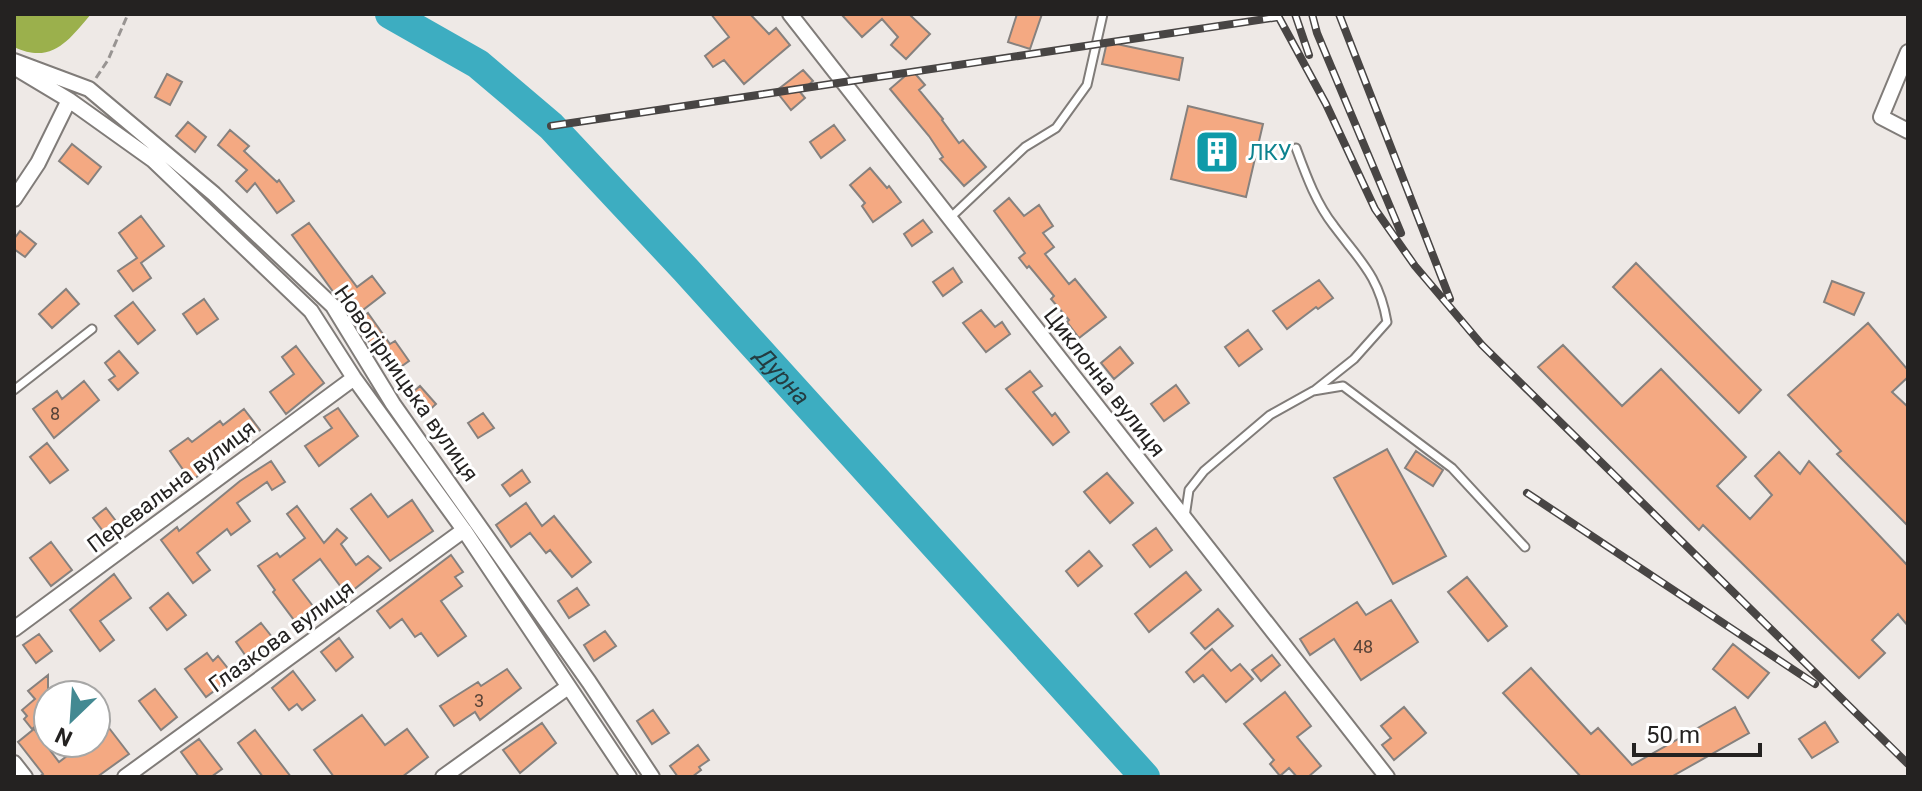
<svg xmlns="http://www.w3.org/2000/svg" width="1922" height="791" font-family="Roboto,sans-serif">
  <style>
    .forest { fill: #9bb04c }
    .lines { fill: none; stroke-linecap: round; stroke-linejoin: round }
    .river { stroke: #3dadc1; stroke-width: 30 }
    .building { fill: #f4a982; stroke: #86817e; stroke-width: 2 }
    .service-casing { stroke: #807c79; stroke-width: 11 }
    .minor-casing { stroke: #807c79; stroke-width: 18 }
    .path { stroke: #989492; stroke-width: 3; stroke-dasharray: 8 4; stroke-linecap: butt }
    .service { stroke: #fff; stroke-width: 7 }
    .minor { stroke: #fff; stroke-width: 14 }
    .rail-casing { stroke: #484544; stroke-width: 8 }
    .rail { stroke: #fff; stroke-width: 5; stroke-dasharray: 15; stroke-linecap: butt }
    .labels { text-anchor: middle; stroke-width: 6; stroke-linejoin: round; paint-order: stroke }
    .number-label { font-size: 18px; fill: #584439 }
    .culture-label { font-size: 22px; fill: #0d838f; stroke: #fff; text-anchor: start }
    .street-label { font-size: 22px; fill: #242221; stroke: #fff }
    .water-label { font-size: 24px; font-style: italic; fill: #243c41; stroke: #fff }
  </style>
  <rect width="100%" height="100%" fill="#eee9e6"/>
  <!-- forest -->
  <path class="forest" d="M14,14H91C69,40 52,65 14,47Z"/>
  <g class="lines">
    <!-- river -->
    <path class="river" id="s1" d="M390,14L478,64L551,126L685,269L1145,777"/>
  </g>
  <!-- building -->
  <path class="building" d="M711,14H750L769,34L776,28L790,45L744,84L724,60L713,67L705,56L729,37Z
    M841,14H909L930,34L906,59L891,45L898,37L882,19L862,37Z
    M1017,14H1042L1030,49L1008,42Z
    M1107,42L1183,58L1179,80L1102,64Z
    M803,70L813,81L800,92L805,98L791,110L776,91Z
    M912,70L925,85L919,90L943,119L942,120L959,143L963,140L986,167L964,186L940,159L943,157L929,136L890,89Z
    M167,74L182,82L170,105L155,97Z
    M1188,106L1263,124L1246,197L1171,179Z
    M188,122L206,137L195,152L176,136Z
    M834,125L845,140L821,158L810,142Z
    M230,130L249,146L244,151L277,182L279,180L294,201L277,213L255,183L247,192L236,181L247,170L218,145Z
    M72,144L101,167L88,184L59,161Z
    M870,168L887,188L889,186L901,202L873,222L862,206L865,203L850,185Z
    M1009,198L1024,216L1039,205L1053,226L1043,233L1054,247L1045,254L1069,284L1075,279L1106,317L1079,338L1067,322L1069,320L1051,299L1054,296L1029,266L1027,268L1019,258L1025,253L994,211Z
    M141,216L164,246L141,263L151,278L133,291L118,271L137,258L119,233Z
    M923,220L932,232L912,246L904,234Z
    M309,223L357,287L372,276L385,293L359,313L340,288L334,293L292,235Z
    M20,231L36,244L25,257L14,249V239Z
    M1636,263L1761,390L1739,413L1613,287Z
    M953,268L962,282L943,296L933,282Z
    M1319,280L1333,298L1318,309L1316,307L1287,329L1273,311Z
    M1832,281L1864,293L1854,315L1824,302Z
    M66,289L79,304L52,328L39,314Z
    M204,299L218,319L197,334L183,314Z
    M133,302L155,330L138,344L115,316Z
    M981,310L995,327L1002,322L1010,334L986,352L963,323Z
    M368,313L390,344L395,341L409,361L392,373L355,323Z
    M1868,323L1908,370V377L1892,392L1908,407V526L1837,454L1841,451L1788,395Z
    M1248,330L1262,349L1239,366L1225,347Z
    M1563,345L1622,406L1661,369L1746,457L1717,486L1750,519L1772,495L1755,476L1779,452L1800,474L1809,461L1908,566V626L1898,614L1872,640L1885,653L1859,678L1703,525L1699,530L1538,367Z
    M296,346L324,383L286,414L270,392L294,374L282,357Z
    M1120,347L1133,363L1114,379L1101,363Z
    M119,351L138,373L118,390L109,380L115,376L105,363Z
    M1030,371L1042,386L1033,392L1052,416L1055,413L1069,432L1053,445L1006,389Z
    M84,381L99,400L54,438L33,409L57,391L62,399Z
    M1176,385L1189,403L1164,421L1151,404Z
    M420,386L436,404L422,417L406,398Z
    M338,408L358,436L319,466L305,446L332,428L324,417Z
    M244,409L260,430L246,440L244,437L207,463L210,467L191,481L170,451L188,438L192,442L220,421L223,425Z
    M483,413L494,428L478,438L468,423Z
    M47,443L68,470L50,483L30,457Z
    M1387,449L1446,556L1393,584L1334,478Z
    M1416,451L1443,470L1433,486L1405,468Z
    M271,461L285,482L272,490L267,482L237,503L250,521L231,535L227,529L197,553L210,570L193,583L161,540L177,527L179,531L240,481Z
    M522,470L530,482L510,496L502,485Z
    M1107,473L1133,503L1110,523L1084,492Z
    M371,494L388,517L412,500L433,531L390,561L351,509Z
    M526,503L542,526L554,516L591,562L572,577L550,550L546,553L530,533L511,547L496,525Z
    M297,506L324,543L337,529L347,538L341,544L356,565L368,556L381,568L347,595L320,559L293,580L319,614L300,628L273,592L275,590L258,566L277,553L280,557L305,538L287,514Z
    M106,508L122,529L109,539L93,518Z
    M1156,528L1172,550L1150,567L1133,545Z
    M51,542L72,570L51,586L30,558Z
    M1089,551L1102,566L1078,586L1066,571Z
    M451,555L463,572L455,577L462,586L441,601L466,636L438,656L421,633L415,637L402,619L390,628L377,611Z
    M1186,572L1201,590L1149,632L1135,614Z
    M114,574L131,598L100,621L114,640L100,651L70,610Z
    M1467,577L1507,626L1488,641L1448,592Z
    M577,588L589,605L569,618L558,601Z
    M168,593L186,615L167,630L150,608Z
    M1391,600L1418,642L1361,680L1334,639L1310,655L1300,639L1357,602L1366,615Z
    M1218,609L1233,626L1205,649L1191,633Z
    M261,623L276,642L250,662L236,642Z
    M605,631L616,646L594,661L584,645Z
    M39,634L52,651L36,663L23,645Z
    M339,638L353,657L336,671L321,652Z
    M1733,644L1769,673L1748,698L1713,669Z
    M1212,649L1231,671L1240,664L1253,679L1226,702L1203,675L1194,682L1186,672Z
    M207,653L213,661L218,656L234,676L206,697L185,669Z
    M1272,655L1280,665L1261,681L1252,670Z
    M1531,668L1591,734L1598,728L1632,765L1735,707L1749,733L1671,777H1581L1503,693Z
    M507,669L521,688L480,720L475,712L454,726L440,706L478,682L481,686Z
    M293,671L315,700L302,710L297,704L289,710L272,688Z
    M48,675V716L32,729L24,719L27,716L22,710L35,699L28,691Z
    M155,689L177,717L161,730L139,701Z
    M1285,692L1311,726L1297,737L1321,766L1308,777H1297L1289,768L1280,776L1270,764L1274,760L1244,724Z
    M1404,707L1426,733L1394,760L1382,745L1391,738L1381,726Z
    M653,710L669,733L652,744L637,721Z
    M362,715L385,745L407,729L428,757L402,777H334L314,750Z
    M1825,722L1838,742L1812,758L1799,739Z
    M542,723L556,743L520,773L503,750Z
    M109,728L129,754L97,777H39L43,774L18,742L34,729L59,762L84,743H96V737Z
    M255,730L291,777H263L238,743Z
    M199,739L222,769L211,777H199L181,752Z
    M698,745L709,760L699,767L701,770L692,777H678L670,766Z"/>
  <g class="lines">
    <!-- service casing -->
    <g class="service-casing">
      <path id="service" d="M1296,148C1306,175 1316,203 1334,226C1360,261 1379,276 1387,322L1354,359L1315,390
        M950,218L1025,147L1056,128L1087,85L1103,14
        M14,390L92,329
        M1185,517L1189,490L1204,471L1270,415L1313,391L1343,386L1452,468L1525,547"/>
    </g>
    <!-- minor casing -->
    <g class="minor-casing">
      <path id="minor" d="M790,14L1387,777
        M1908,52L1881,117L1908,131
        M14,61L89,89L214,194L333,306L393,404L589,682L652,777
        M14,67L69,100L153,160L311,311L354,378L464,530L629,777
        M14,199L38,163L69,100
        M14,629L354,378
        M14,763L25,777
        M125,777L464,530
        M443,777L568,687"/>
    </g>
    <!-- path -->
    <path class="path" d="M96,78L108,60L128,14"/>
    <!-- service -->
    <use href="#service" class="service"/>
    <!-- minor -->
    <use href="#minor" class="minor"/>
    <!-- rail casing -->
    <g class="rail-casing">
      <path id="rail" d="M1277,14L1326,104L1375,209L1415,266L1482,345L1908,764
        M1295,14L1309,55
        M1312,14L1317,33L1401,233
        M1339,14L1450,299
        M551,126L1279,17
        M1527,493L1815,684"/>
    </g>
    <!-- rail -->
    <use href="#rail" class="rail"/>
  </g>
  <!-- icons -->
  <defs>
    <g id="building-square" transform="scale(2.3)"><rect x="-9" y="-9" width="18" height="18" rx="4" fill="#0f9aa8" stroke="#fff"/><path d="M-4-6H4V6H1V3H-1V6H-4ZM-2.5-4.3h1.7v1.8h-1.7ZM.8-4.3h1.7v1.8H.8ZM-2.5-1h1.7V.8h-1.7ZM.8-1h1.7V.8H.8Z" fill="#fff"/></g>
  </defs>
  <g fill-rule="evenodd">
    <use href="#building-square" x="1217" y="152"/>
  </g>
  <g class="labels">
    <!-- number labels -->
    <g class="number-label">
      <text x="55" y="420">8</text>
      <text x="1363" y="653">48</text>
      <text x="479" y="707">3</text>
    </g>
    <!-- culture labels -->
    <g class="culture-label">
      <text x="1248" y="160">ЛКУ</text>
    </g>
    <!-- street labels -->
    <g class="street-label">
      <text transform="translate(1105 382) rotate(52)" y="8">Циклонна вулиця</text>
      <text transform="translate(407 383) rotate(55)" y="8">Новогірницька вулиця</text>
      <text transform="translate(171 486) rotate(-37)" y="8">Перевальна вулиця</text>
      <text transform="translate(281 636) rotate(-36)" y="8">Глазкова вулиця</text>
    </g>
    <!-- water labels -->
    <g class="water-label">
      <text dy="8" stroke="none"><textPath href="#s1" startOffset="538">Дурна</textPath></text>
    </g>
  </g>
  <!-- border -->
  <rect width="1922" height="791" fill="none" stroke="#242221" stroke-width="32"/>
  <!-- north arrow -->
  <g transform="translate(72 719) rotate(205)"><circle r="38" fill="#ffffff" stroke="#a7a7a6" stroke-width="2"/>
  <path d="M0-6L14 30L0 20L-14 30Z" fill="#438992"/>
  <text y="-12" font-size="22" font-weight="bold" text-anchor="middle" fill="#242221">N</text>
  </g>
  <!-- scale -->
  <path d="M1634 743v12h126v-12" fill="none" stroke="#242221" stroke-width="4"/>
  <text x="1646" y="743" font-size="24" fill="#242221" stroke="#ffffff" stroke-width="6" paint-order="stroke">50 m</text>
</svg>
